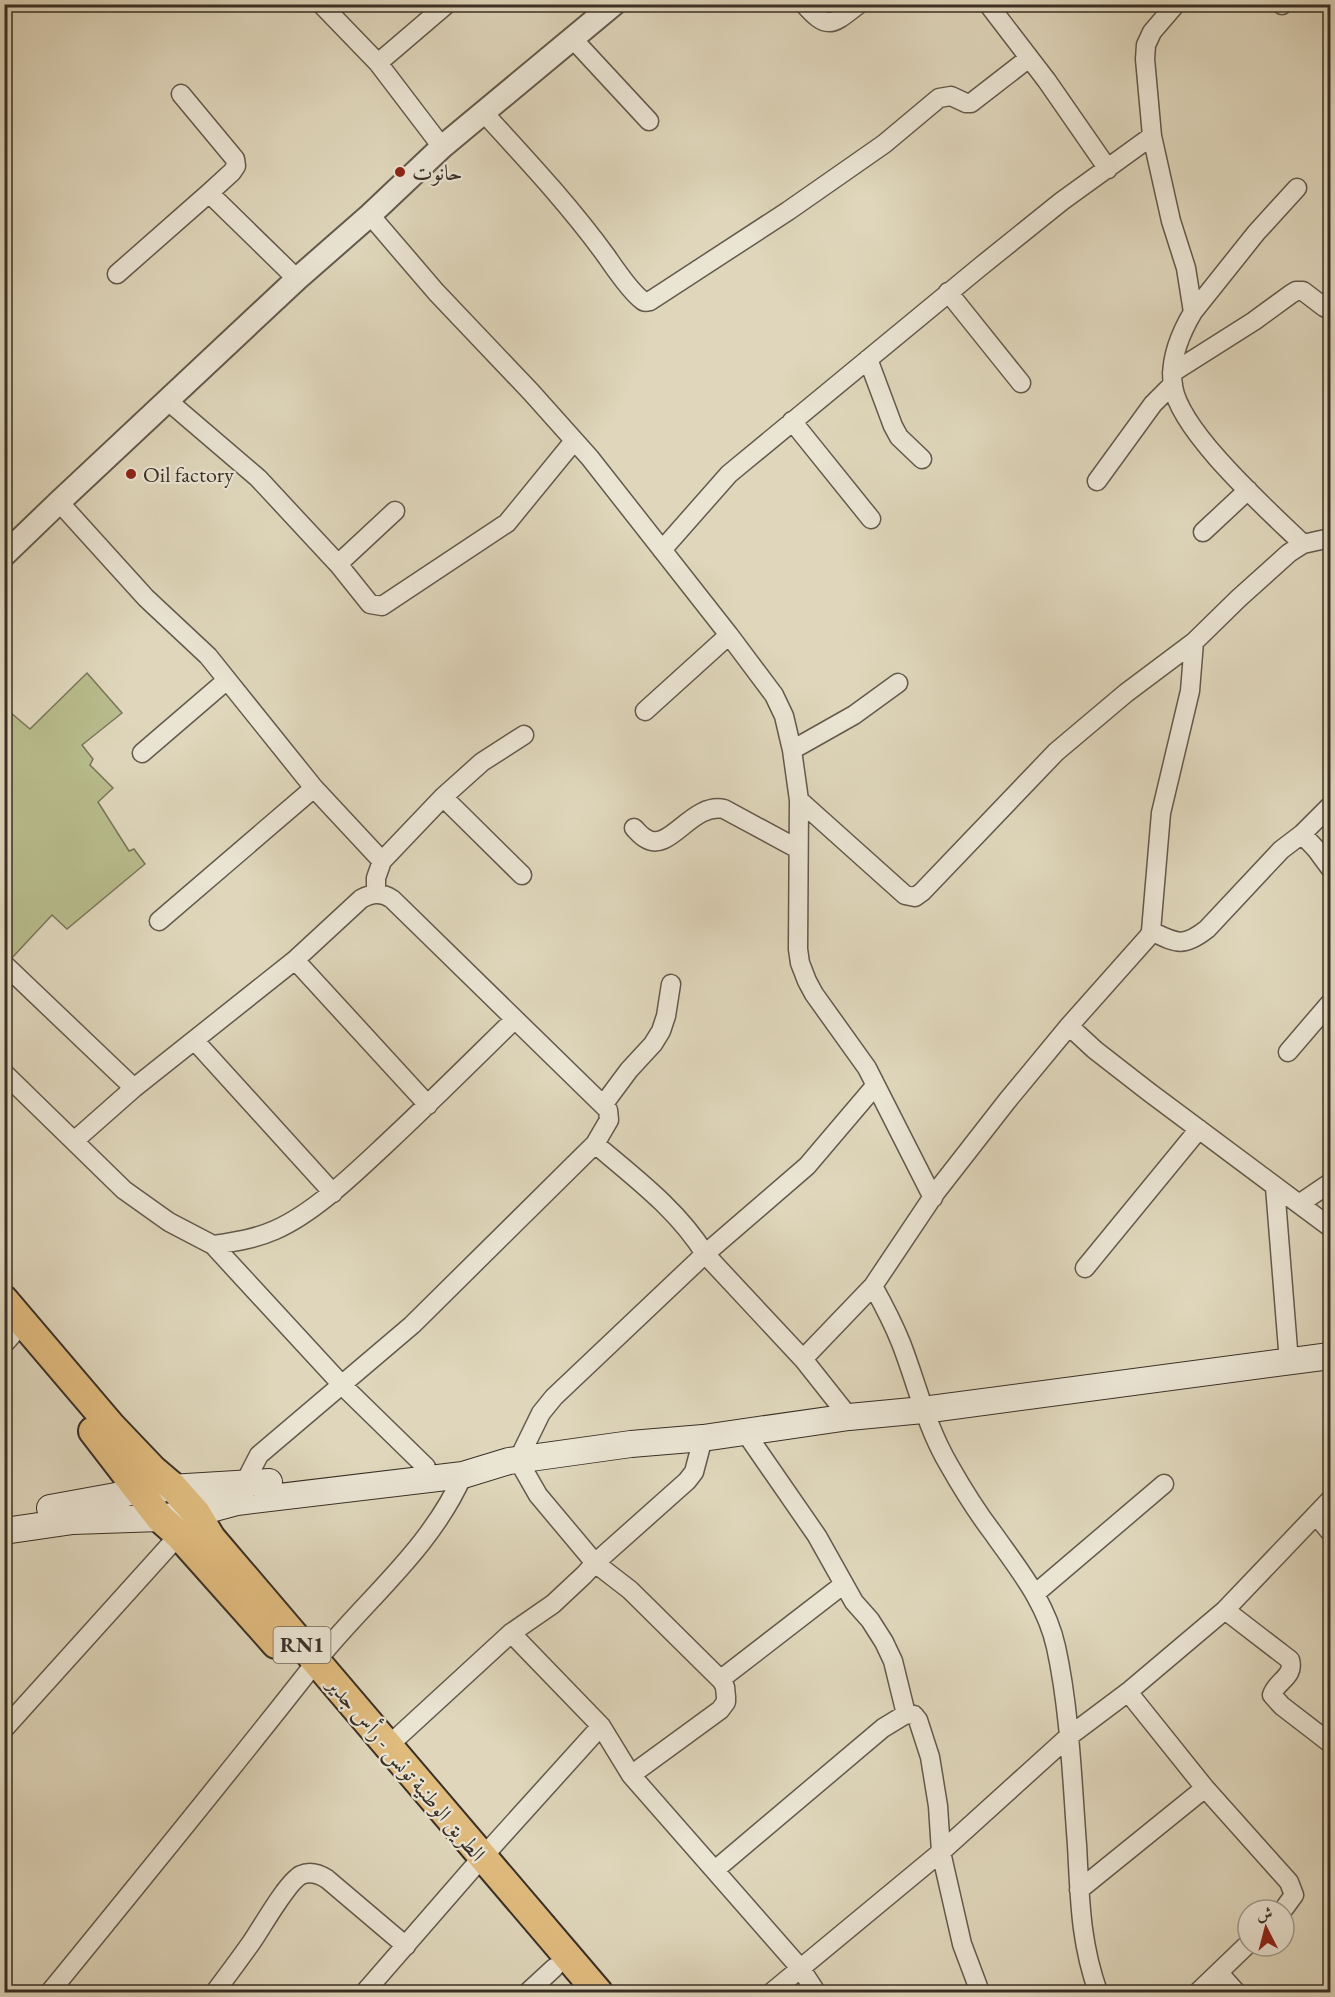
<svg xmlns="http://www.w3.org/2000/svg" width="1335" height="1997" font-family="'EB Garamond',Amiri,serif">
  <style>
    .green { fill: #b8bc8c; stroke: #797659; stroke-width: 1.5 }
    .lines { fill: none; stroke-linecap: round; stroke-linejoin: round }
    .minor-casing { stroke: #635a4b; stroke-width: 21 }
    .tertiary-casing { stroke: #635a4b; stroke-width: 26 }
    .secondary-casing { stroke: #3a3026; stroke-width: 28 }
    .primary-casing { stroke: #3a3026; stroke-width: 32 }
    .minor { stroke: #eae4d3; stroke-width: 18 }
    .tertiary { stroke: #eae4d3; stroke-width: 22 }
    .secondary { stroke: #eae4d3; stroke-width: 26 }
    .primary { stroke: #e0bb7e; stroke-width: 28 }
    .poi-dot { fill: #8f2418; stroke: #eae4d3; stroke-width: 2 }
    .labels { text-anchor: middle; stroke-width: 4.5; stroke-linejoin: round; paint-order: stroke }
    .shield { fill: #eae4d3; stroke: #6f665a; stroke-width: 1.5 }
    .shield-label { font-size: 21px; font-weight: bold; fill: #3a3026 }
    .poi-label { font-size: 22px; fill: #3a3026; stroke: #eae4d3; text-anchor: start }
    .street-label { font-size: 22px; fill: #3a3026; stroke: #eae4d3 }
  </style>
  <rect width="100%" height="100%" fill="#dfd6bb"/>
  <filter id="stains"><feTurbulence type="fractalNoise" baseFrequency=".00333" numOctaves="4"/><feColorMatrix values="0 0 0 0 .2 0 0 0 0 .09 0 0 0 0 .02 0 0 0 .5 -.17"/></filter>
  <radialGradient id="worn" r=".72"><stop offset=".6" stop-color="#630" stop-opacity="0"/><stop offset="1" stop-color="#630" stop-opacity=".3"/></radialGradient>
  <!-- green -->
  <path class="green" d="M87,673L122,713L82,745L93,759L90,765L113,788L98,802L129,851L134,849L145,864L67,929L52,915L9,961L4,957V707L30,729Z"/>
  <g class="lines">
    <!-- minor casing -->
    <g class="minor-casing">
      <path id="minor" d="M321,4L378,63L442,147
        M804,4C828,32 833,24 859,4
        M988,4L1047,81L1108,169
        M1176,4L1152,32L1146,45L1145,59L1152,136L1171,221L1186,268L1193,312C1180,334 1169,360 1173,386C1180,432 1268,510 1303,544
        M1281,4L1282,5
        M572,38L649,121
        M378,63L447,4
        M484,113C527,160 570,206 607,257C616,270 630,291 642,300C645,303 646,302 650,301L788,211L884,144L939,98L951,96L966,103H971L1029,58
        M209,193L297,279
        M370,215L436,292L531,392L590,458L729,635L774,695L784,716L792,750L799,800L798,949L800,963L807,981L814,994L867,1068L933,1198
        M117,274L209,193L232,172L236,166L235,159L181,94
        M948,292L1021,383
        M1193,312L1256,233L1297,188
        M868,359L893,426L899,437L922,459
        M1172,373L1254,321L1291,294L1296,291H1303L1324,307L1330,310
        M168,401L258,478L338,564L370,604L382,606L507,523L574,441
        M792,421L871,519
        M1097,481L1153,404L1173,384
        M59,502L146,598L208,656L314,788L382,861L376,878V894
        M1203,532L1248,490
        M662,550L729,474L980,267L1062,201L1152,136
        M338,564L395,511
        M645,711L729,635
        M792,750L854,715L898,683
        M142,753L227,680
        M443,797L522,875
        M799,800L905,895L915,897L922,892L1056,752L1126,693L1194,642
        M634,828C637,831 641,836 645,838C669,855 691,802 724,809L798,849
        M1302,834L1330,806
        M382,861L443,797L482,762L524,735
        M159,921L314,788
        M1151,931C1176,943 1183,948 1207,929L1281,850L1302,834L1316,849L1330,868
        M295,960L428,1105
        M4,964L134,1088L74,1141
        M1069,1026L1095,1050L1149,1092L1299,1204
        M195,1041L333,1193
        M1288,1052L1330,1003
        M4,1073L124,1190L169,1222L213,1245
        M134,1088L295,960L361,899C372,893 381,892 392,899L608,1110L609,1120L595,1144C634,1177 678,1210 705,1254L803,1359L849,1417
        M603,1105L629,1070L653,1044L661,1031L666,1016L671,984
        M1330,1183L1299,1204L1330,1227
        M1275,1187L1289,1362
        M1085,1268L1199,1129
        M873,1286C883,1304 893,1323 901,1343C917,1384 926,1426 949,1465C962,1488 977,1512 993,1533C1019,1570 1046,1602 1056,1647C1070,1711 1072,1780 1077,1845C1080,1899 1080,1941 1098,1992
        M4,1344L12,1335
        M803,1359L873,1286L936,1192L1007,1101L1069,1026L1149,936L1151,931L1161,813L1190,691L1194,642L1239,598L1289,553L1303,544L1330,538
        M745,1432L817,1536L854,1602L870,1620L884,1642L893,1661L906,1714
        M426,1467L343,1386L213,1245C233,1242 255,1239 275,1230C314,1213 355,1173 386,1144C430,1103 472,1061 515,1019
        M244,1484L259,1455L412,1325L595,1144
        M1317,1516L1330,1532
        M1036,1593L1164,1484
        M1225,1610L1290,1660C1295,1677 1276,1681 1272,1695L1282,1706L1330,1743
        M511,1633L601,1726L631,1775L801,1969L816,1992
        M721,1679L844,1584
        M1128,1692L1205,1788L1289,1882L1294,1895L1283,1910
        M4,1729L179,1535
        M388,1746L511,1633L553,1604L584,1575L595,1563L687,1481L694,1472L703,1438
        M631,1775L720,1710L726,1702V1697L725,1687L722,1681L630,1590L595,1563L538,1495L518,1460L541,1413L554,1397L705,1254L807,1166L875,1086
        M715,1870L883,1728L906,1714L914,1715L918,1720L930,1757L938,1806L941,1852L962,1944L980,1992
        M1079,1890L1205,1788
        M1219,1973L1236,1992
        M50,1992C139,1883 228,1774 315,1663C365,1600 430,1550 463,1475
        M215,1992C227,1976 239,1960 251,1943C261,1929 287,1882 301,1875C310,1871 319,1874 327,1879L406,1946
        M365,1992L471,1870L601,1726
        M528,1992L554,1968
        M772,1992L941,1852L1068,1737L1128,1692L1225,1610L1330,1500
        M1198,1992L1248,1944"/>
    </g>
    <!-- tertiary casing -->
    <g class="tertiary-casing">
      <path id="tertiary" d="M4,555L59,502L297,279L370,215L442,147L614,4"/>
    </g>
    <!-- secondary casing -->
    <g class="secondary-casing">
      <path id="secondary" d="M50,1508L116,1496L137,1490L269,1482
        M4,1531L73,1521L160,1518L196,1513L237,1502L463,1475L509,1461L631,1444L703,1438L849,1417L923,1410L1330,1356"/>
    </g>
    <!-- primary casing -->
    <g class="primary-casing">
      <path id="primary" d="M4,1300L112,1427L153,1470L173,1487L196,1513L211,1538L598,1992
        M93,1431L160,1518L179,1535L276,1644"/>
    </g>
    <!-- minor -->
    <use href="#minor" class="minor"/>
    <!-- tertiary -->
    <use href="#tertiary" class="tertiary"/>
    <!-- secondary -->
    <use href="#secondary" class="secondary"/>
    <!-- primary -->
    <use href="#primary" class="primary"/>
  </g>
  <!-- markers -->
  <g class="poi-dot">
    <circle cx="400" cy="172" r="6"/>
    <circle cx="131" cy="474" r="6"/>
  </g>
  <g class="labels">
    <!-- shield labels -->
    <rect class="shield" x="273.5" y="1627" width="57" height="36" rx="4.5"/>
    <g class="shield-label">
      <text x="302" y="1652">RN1</text>
    </g>
    <!-- poi labels -->
    <g class="poi-label">
      <text x="412" y="180">حانوت</text>
      <text x="143" y="482">Oil factory</text>
    </g>
    <!-- street labels -->
    <g class="street-label">
      <text transform="translate(407 1769) rotate(50)" y="8">الطريق الوطنية تونس - رأس جدير</text>
    </g>
  </g>
  <!-- margin -->
  <rect width="1335" height="1997" fill="none" stroke="#dfd6bb" stroke-width="24"/>
  <rect x="6" y="6" width="1323" height="1985" fill="none" stroke="#3a3026" stroke-width="3"/>
  <rect x="12" y="12" width="1311" height="1973" fill="none" stroke="#3a3026" stroke-width="1.5"/>
  <!-- north arrow -->
  <g transform="translate(1266 1928) rotate(354)"><circle r="28" fill="#eae4d3" stroke="#a49c8e" stroke-width="1.5"/>
  <path d="M0-4.5L10 22L0 15L-10 22Z" fill="#8f2418"/>
  <text y="-9" font-size="16" font-weight="bold" text-anchor="middle" fill="#3a3026">ش</text>
  </g>
  <rect width="100%" height="100%" filter="url(#stains)"/>
  <rect width="100%" height="100%" fill="url(#worn)"/>
</svg>
